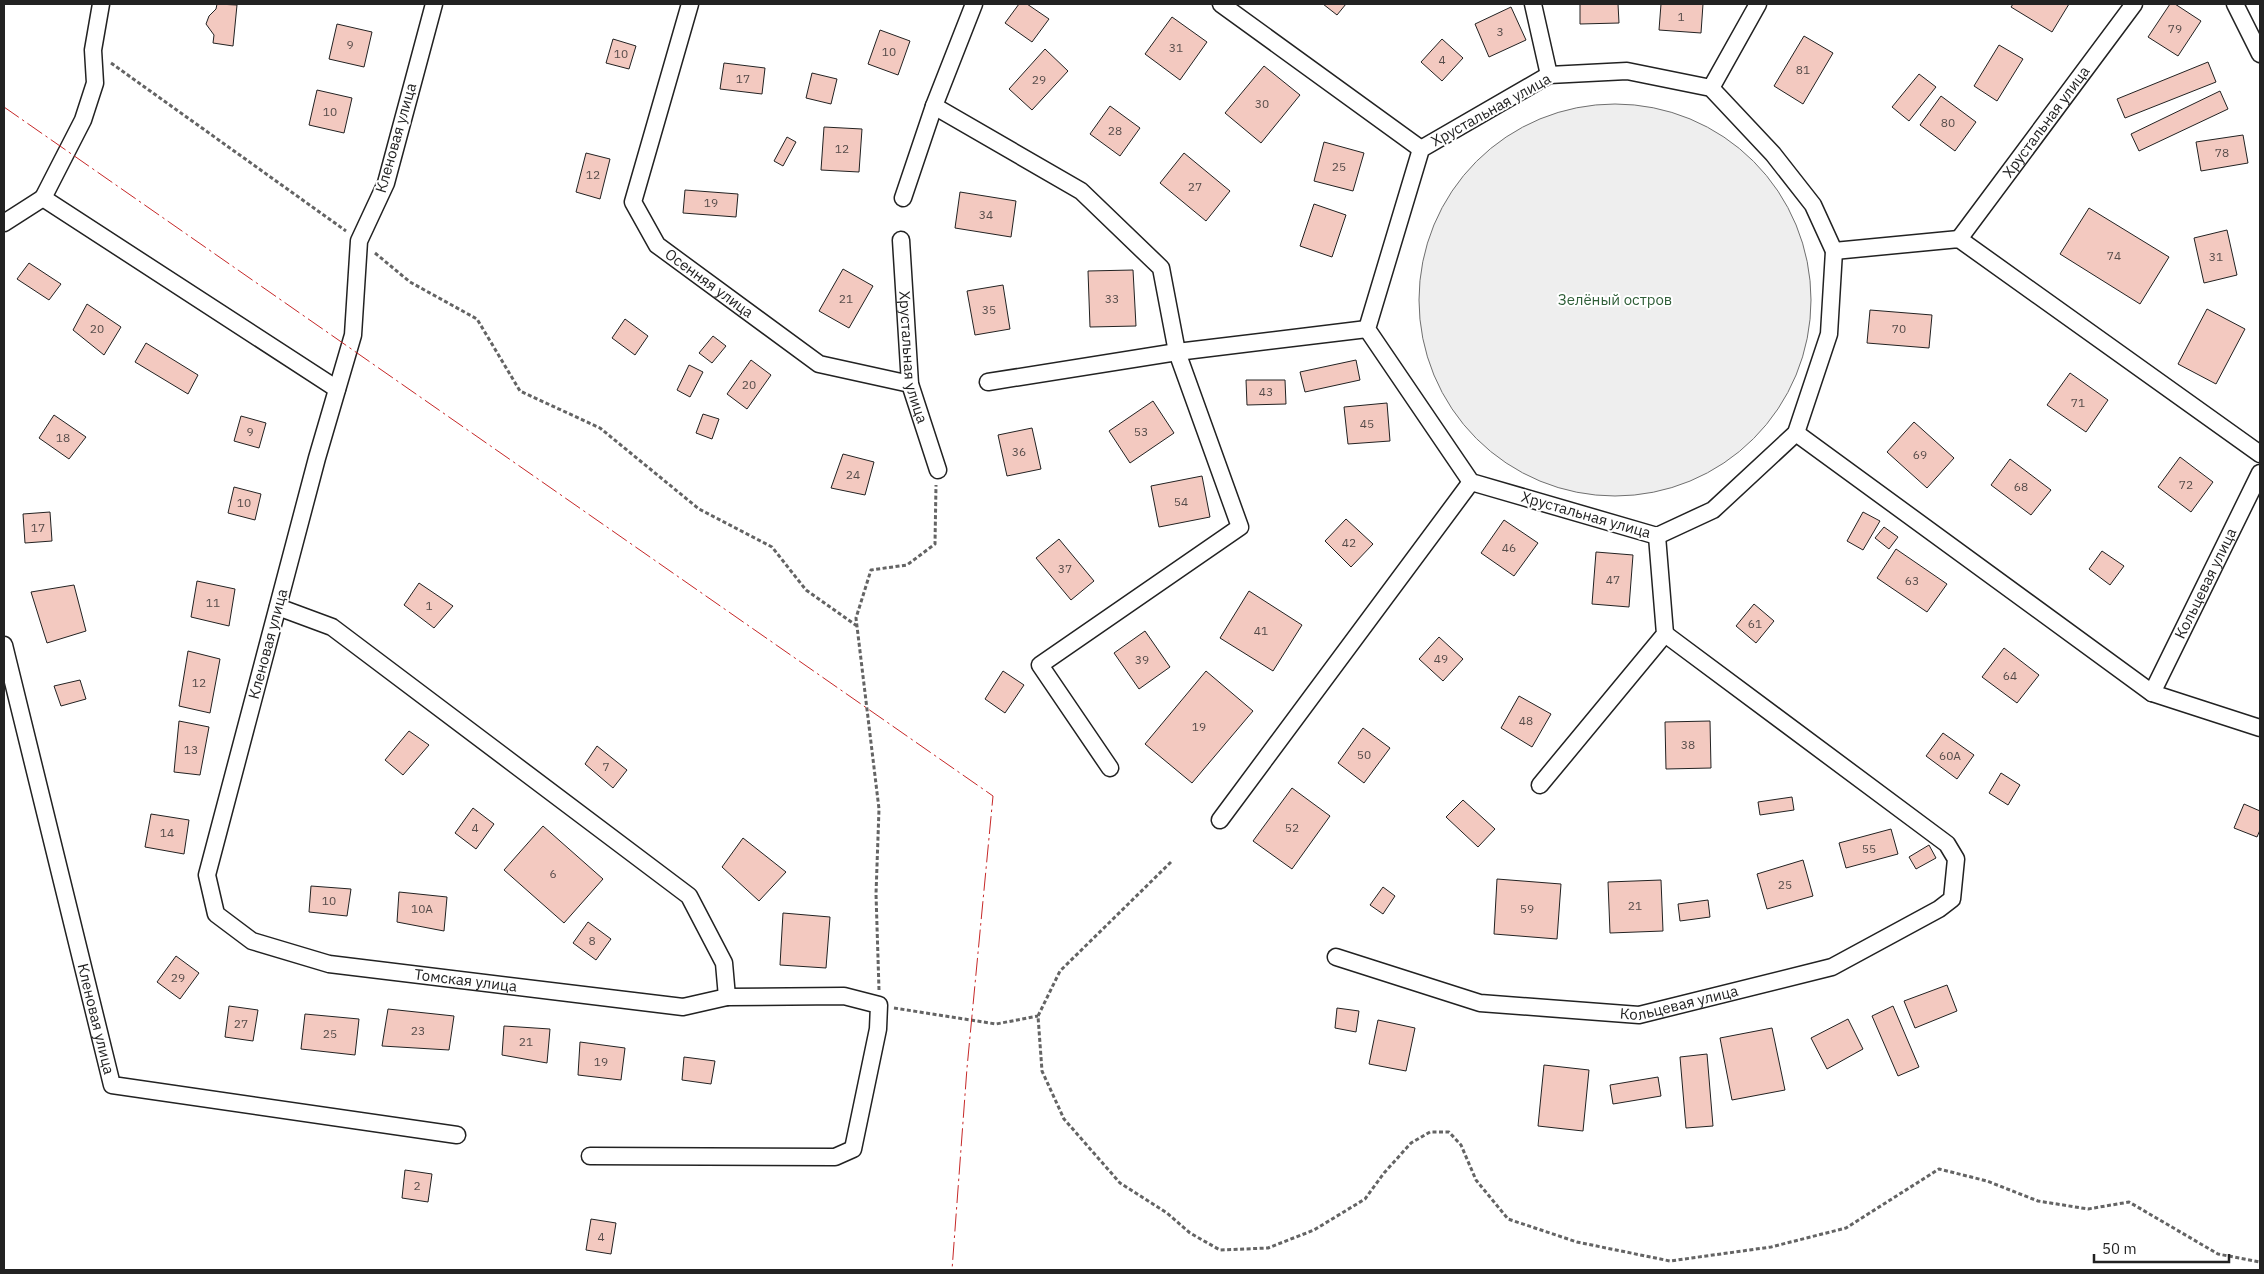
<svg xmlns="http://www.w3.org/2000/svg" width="2264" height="1274" font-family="'IBM Plex Sans',sans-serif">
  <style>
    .green { fill: #eee; stroke: #6f6f6f }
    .building { fill: #f3c9c0; stroke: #222 }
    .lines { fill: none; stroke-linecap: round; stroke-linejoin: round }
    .street-casing { stroke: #222; stroke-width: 19 }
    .path { stroke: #646464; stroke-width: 3; stroke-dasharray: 4 2.5; stroke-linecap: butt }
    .street { stroke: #fff; stroke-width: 16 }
    .power { stroke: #c62828; stroke-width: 1; stroke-dasharray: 18 4 2.5 4; stroke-linecap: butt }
    .labels { text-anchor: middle; stroke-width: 4; stroke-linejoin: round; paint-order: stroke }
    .number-label { font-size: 12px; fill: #564c4a }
    .street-label { font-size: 15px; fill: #222; stroke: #fff }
    .park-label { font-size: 15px; fill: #2f5e38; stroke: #fff }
  </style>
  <rect width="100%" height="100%" fill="#fff"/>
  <!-- green -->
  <path class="green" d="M1419 300a196 196 0 1 1 392 0a196 196 0 1 1-392 0Z"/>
  <!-- building -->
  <path class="building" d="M217,4L237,5L233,46L213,43L214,35L206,24L209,16L216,9Z
    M1019,4H1027L1049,19L1032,42L1005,23Z
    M1323,4H1346L1337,15Z
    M1580,4H1618L1619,23L1580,24Z
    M1661,4H1703L1701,33L1659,30Z
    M2013,4H2069L2052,32L2011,7Z
    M2170,4H2175L2201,21L2178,56L2148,37Z
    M1511,7L1526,40L1489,57L1475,24Z
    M1172,17L1207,42L1180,80L1145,54Z
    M337,24L372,32L364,67L329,59Z
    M880,30L910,41L898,75L868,64Z
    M1804,36L1833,53L1803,104L1774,86Z
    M613,39L636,46L629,69L606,63Z
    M1442,39L1463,58L1442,81L1421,62Z
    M1999,45L2023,59L1997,101L1974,86Z
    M1045,49L1068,71L1032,110L1009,89Z
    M2208,62L2216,82L2125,118L2117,99Z
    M724,63L765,68L762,94L720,89Z
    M1264,66L1300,95L1261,143L1225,113Z
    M812,73L837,79L831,104L806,98Z
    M1919,74L1936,87L1909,121L1892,107Z
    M317,90L352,98L344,133L309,125Z
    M2220,91L2228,109L2139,151L2131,134Z
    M1941,96L1976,122L1955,151L1920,125Z
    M1110,106L1140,128L1120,156L1090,134Z
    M824,127L862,129L859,172L821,170Z
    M2243,135L2248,163L2201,171L2196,142Z
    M787,137L796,142L783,166L774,161Z
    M1324,142L1364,153L1353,191L1314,181Z
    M586,153L610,159L600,199L576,192Z
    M1184,153L1230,191L1206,221L1160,183Z
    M685,190L738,194L736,217L683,213Z
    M960,192L1016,201L1011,237L955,228Z
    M1314,204L1346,215L1332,257L1300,246Z
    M2089,208L2169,257L2140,304L2060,254Z
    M2227,230L2237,275L2204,283L2194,238Z
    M29,263L61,284L49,300L17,279Z
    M843,269L873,286L849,328L819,311Z
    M1133,270L1136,326L1090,327L1088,271Z
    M1003,285L1010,329L975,335L967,291Z
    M87,304L121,327L104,355L73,330Z
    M2207,309L2245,329L2216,384L2178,364Z
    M1870,310L1932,315L1929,348L1867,343Z
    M625,319L648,336L635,355L612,338Z
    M713,336L726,346L712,363L699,353Z
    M146,343L198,375L188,394L135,362Z
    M751,360L771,375L747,409L727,394Z
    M1356,360L1360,380L1305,392L1300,372Z
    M689,365L703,372L690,397L677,390Z
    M2070,373L2108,400L2086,432L2047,405Z
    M1246,380H1285L1286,404L1247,405Z
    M1153,401L1174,433L1130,463L1109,431Z
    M1387,403L1390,441L1348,444L1344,407Z
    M703,414L719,419L712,439L696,433Z
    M54,415L86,437L69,459L39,438Z
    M241,416L266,423L259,448L234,441Z
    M1914,422L1954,458L1927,488L1887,452Z
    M1032,428L1041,469L1007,476L998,435Z
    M843,454L874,462L865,495L831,488Z
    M2180,457L2213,482L2191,512L2158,487Z
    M2010,459L2051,490L2031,515L1991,485Z
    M1202,476L1210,517L1159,527L1151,486Z
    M234,487L261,494L255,520L228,513Z
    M50,512L52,541L25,543L23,514Z
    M1863,512L1880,521L1863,550L1847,541Z
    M1346,519L1373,544L1351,567L1325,541Z
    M1504,520L1538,543L1514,576L1481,553Z
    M1884,527L1898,537L1889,549L1875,538Z
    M1059,539L1094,581L1071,600L1036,558Z
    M1896,549L1947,584L1927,612L1877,578Z
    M2102,551L2124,566L2110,585L2089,569Z
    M1596,552L1633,555L1629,607L1592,604Z
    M197,581L235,589L229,626L191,617Z
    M419,583L453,606L434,628L404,605Z
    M74,585L86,631L47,643L31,592Z
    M1249,591L1302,625L1273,671L1220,638Z
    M1754,604L1774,621L1756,643L1736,626Z
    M1145,631L1170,667L1139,689L1114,653Z
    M1439,637L1463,659L1443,681L1419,659Z
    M2004,648L2039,675L2017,703L1982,677Z
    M188,651L220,659L210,713L179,706Z
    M1003,671L1024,685L1005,713L985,699Z
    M1206,671L1253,711L1192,783L1145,744Z
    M80,680L86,699L61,706L54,686Z
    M1519,696L1551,714L1532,747L1501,728Z
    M179,721L209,727L200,775L174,772Z
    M1710,721L1711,768L1666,769L1665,722Z
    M1363,728L1390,748L1364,783L1338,763Z
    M409,731L429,745L403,775L385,760Z
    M1943,733L1974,755L1957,779L1926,756Z
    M597,746L627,770L613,788L585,764Z
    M2001,773L2020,785L2008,805L1989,793Z
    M1292,788L1330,816L1292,869L1253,841Z
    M1792,797L1794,810L1760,815L1758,802Z
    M1463,800L1495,829L1478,847L1446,817Z
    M2244,804L2260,811V830L2257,837L2234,828Z
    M473,808L494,824L476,849L455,833Z
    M151,814L189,820L184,854L145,847Z
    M543,826L603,879L564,923L504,870Z
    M1891,829L1898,854L1846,868L1839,843Z
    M743,838L786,872L759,901L722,867Z
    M1929,845L1936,858L1916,869L1909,857Z
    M1803,860L1813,896L1767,909L1757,874Z
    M1497,879L1561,884L1557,939L1494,934Z
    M1661,880L1663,931L1610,933L1608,882Z
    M311,886L351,889L347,916L309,912Z
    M1383,887L1395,896L1383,914L1370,905Z
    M399,892L447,897L444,931L397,922Z
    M1708,900L1710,917L1680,921L1678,904Z
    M783,913L830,917L826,968L780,965Z
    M588,922L611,939L596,960L573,943Z
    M176,956L199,973L180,999L157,982Z
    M1947,985L1957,1011L1915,1028L1904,1001Z
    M229,1006L258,1010L253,1041L225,1037Z
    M1893,1006L1919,1067L1898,1076L1872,1016Z
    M1337,1008L1359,1011L1356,1032L1335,1028Z
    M388,1009L454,1016L449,1050L382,1046Z
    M305,1014L359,1019L355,1055L301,1049Z
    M1848,1019L1863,1049L1827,1069L1811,1038Z
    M1378,1020L1415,1028L1406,1071L1369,1064Z
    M504,1026L550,1029L547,1063L502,1055Z
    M1772,1028L1785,1090L1732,1100L1720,1038Z
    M580,1042L625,1048L621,1080L578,1075Z
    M1707,1054L1713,1126L1686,1128L1680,1057Z
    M684,1057L715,1061L711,1084L682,1080Z
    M1544,1065L1589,1070L1583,1131L1538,1126Z
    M1658,1077L1661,1096L1613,1104L1610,1085Z
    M405,1170L432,1174L428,1202L402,1198Z
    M591,1219L616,1223L611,1254L586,1250Z"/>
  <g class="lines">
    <!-- street casing -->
    <g class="street-casing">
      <g id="street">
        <path id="s1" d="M434,4L386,183L359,241L353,335L317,458L207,875L216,914L252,941L329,964L683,1007L727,997"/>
        <path id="s2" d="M690,4L633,202L657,245L819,364L910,384"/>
        <path d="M1221,4L1421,149"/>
        <path d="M1533,4L1549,75"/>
        <path d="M2235,4L2260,54"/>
        <path d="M1627,71L1711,88L1773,154L1813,205L1834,251L1829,334L1796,433L1713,510L1657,536L1471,482L1367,329L1421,149L1549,75Z"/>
        <path d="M1711,88L1758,4"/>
        <path d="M934,106L1081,191L1161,268L1177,352L1240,527L1040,665L1110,768"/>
        <path d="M43,198L83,120L95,83L93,50L101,4"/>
        <path d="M903,198L934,106L974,4"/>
        <path d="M4,223L43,198L337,389"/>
        <path id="s3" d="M1959,239L2134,4"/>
        <path id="s4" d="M901,240L910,384L938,470"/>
        <path d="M1834,251L1959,239L2260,454"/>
        <path d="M988,382L1177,352L1367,329"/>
        <path d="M1796,433L2152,693L2260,728"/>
        <path d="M278,607L332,627L689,896L724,963L727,997L844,996L879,1005L878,1029L853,1149L835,1157L590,1156"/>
        <path id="s5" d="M4,645L112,1085L457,1135"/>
        <path id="s6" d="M2152,693L2260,473"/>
        <path d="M1540,785L1665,634L1657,536"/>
        <path d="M1220,820L1471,482"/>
        <path id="s7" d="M1336,957L1480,1003L1639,1015L1832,967L1939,909L1952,899L1956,859L1947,844L1665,634"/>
      </g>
    </g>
    <!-- path -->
    <path class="path" d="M111,63L346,231
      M375,253L410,282L477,319L520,391L600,428L699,509L772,547L806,590L857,626
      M1171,862L1060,971L1038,1016L1042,1071L1064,1119L1120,1183L1167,1213L1190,1233L1220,1250L1268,1248L1314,1230L1365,1199L1384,1173L1411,1143L1430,1132H1449L1461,1145L1476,1180L1508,1219L1577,1242L1670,1261L1771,1247L1846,1228L1939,1169L1987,1181L2038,1201L2088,1209L2129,1202L2218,1254L2260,1262
      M879,990L876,894L879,809L856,618L871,570L907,565L935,544L936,485
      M894,1008L996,1024L1038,1016"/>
    <!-- street -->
    <use href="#street" class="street"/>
    <!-- power -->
    <path class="power" d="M4,107L993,796L967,1068L952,1270"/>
  </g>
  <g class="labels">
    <!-- number labels -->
    <g class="number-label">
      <text x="1681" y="21">1</text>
      <text x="2175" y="33">79</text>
      <text x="1500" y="36">3</text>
      <text x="350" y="49">9</text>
      <text x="1176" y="52">31</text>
      <text x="889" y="56">10</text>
      <text x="621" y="58">10</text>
      <text x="1442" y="64">4</text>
      <text x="1803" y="74">81</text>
      <text x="743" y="83">17</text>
      <text x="1039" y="84">29</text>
      <text x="1262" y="108">30</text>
      <text x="330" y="116">10</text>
      <text x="1948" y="127">80</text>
      <text x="1115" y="135">28</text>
      <text x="842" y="153">12</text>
      <text x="2222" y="157">78</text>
      <text x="1339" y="171">25</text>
      <text x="593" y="179">12</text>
      <text x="1195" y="191">27</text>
      <text x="711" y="207">19</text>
      <text x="986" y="219">34</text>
      <text x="2114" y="260">74</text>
      <text x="2216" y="261">31</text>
      <text x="846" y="303">21</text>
      <text x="1112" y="303">33</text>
      <text x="989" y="314">35</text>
      <text x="97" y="333">20</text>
      <text x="1899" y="333">70</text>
      <text x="749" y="389">20</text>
      <text x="1266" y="396">43</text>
      <text x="2078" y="407">71</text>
      <text x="1367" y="428">45</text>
      <text x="250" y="436">9</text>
      <text x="1141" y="436">53</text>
      <text x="63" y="442">18</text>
      <text x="1019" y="456">36</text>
      <text x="1920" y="459">69</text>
      <text x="853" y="479">24</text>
      <text x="2186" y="489">72</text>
      <text x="2021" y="491">68</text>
      <text x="1181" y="506">54</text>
      <text x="244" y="507">10</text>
      <text x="38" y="532">17</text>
      <text x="1349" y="547">42</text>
      <text x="1509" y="552">46</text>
      <text x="1065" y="573">37</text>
      <text x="1613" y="584">47</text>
      <text x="1912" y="585">63</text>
      <text x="213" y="607">11</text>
      <text x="429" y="610">1</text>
      <text x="1755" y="628">61</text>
      <text x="1261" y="635">41</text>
      <text x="1441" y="663">49</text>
      <text x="1142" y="664">39</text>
      <text x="2010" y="680">64</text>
      <text x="199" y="687">12</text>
      <text x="1526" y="725">48</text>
      <text x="1199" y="731">19</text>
      <text x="1688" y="749">38</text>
      <text x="191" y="754">13</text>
      <text x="1364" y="759">50</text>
      <text x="1950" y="760">60А</text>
      <text x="606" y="771">7</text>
      <text x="475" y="832">4</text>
      <text x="1292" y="832">52</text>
      <text x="167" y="837">14</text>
      <text x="1869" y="853">55</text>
      <text x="553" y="878">6</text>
      <text x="1785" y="889">25</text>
      <text x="329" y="905">10</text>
      <text x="1635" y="910">21</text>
      <text x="422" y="913">10А</text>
      <text x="1527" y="913">59</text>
      <text x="592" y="945">8</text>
      <text x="178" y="982">29</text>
      <text x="241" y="1028">27</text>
      <text x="418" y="1035">23</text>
      <text x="330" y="1038">25</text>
      <text x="526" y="1046">21</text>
      <text x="601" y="1066">19</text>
      <text x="417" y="1190">2</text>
      <text x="601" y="1241">4</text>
    </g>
    <!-- street labels -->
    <g class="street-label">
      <text transform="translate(1491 110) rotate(-29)" y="5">Хрустальная улица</text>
      <text dy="5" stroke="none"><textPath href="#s3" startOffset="146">Хрустальная улица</textPath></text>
      <text transform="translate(396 138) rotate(-74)" y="5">Кленовая улица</text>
      <text dy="5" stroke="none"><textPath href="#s2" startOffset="320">Осенняя улица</textPath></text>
      <text dy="5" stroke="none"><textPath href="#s4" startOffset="118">Хрустальная улица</textPath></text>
      <text transform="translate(1586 515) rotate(16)" y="5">Хрустальная улица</text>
      <text dy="5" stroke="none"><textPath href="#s6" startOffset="122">Кольцевая улица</textPath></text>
      <text transform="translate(268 644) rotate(-75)" y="5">Кленовая улица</text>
      <text dy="5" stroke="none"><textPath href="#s1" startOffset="1206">Томская улица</textPath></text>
      <text dy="5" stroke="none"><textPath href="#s7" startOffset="352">Кольцевая улица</textPath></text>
      <text dy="5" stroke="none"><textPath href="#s5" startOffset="385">Кленовая улица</textPath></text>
    </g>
    <!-- park labels -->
    <g class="park-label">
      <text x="1615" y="305">Зелёный остров</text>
    </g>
  </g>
  <!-- border -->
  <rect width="2264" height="1274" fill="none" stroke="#222222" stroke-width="10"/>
  <!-- scale -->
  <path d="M2094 1254v8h135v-8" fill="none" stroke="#222222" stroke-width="2.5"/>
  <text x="2102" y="1254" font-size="15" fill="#222222" stroke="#ffffff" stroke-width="4" paint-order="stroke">50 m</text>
</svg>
